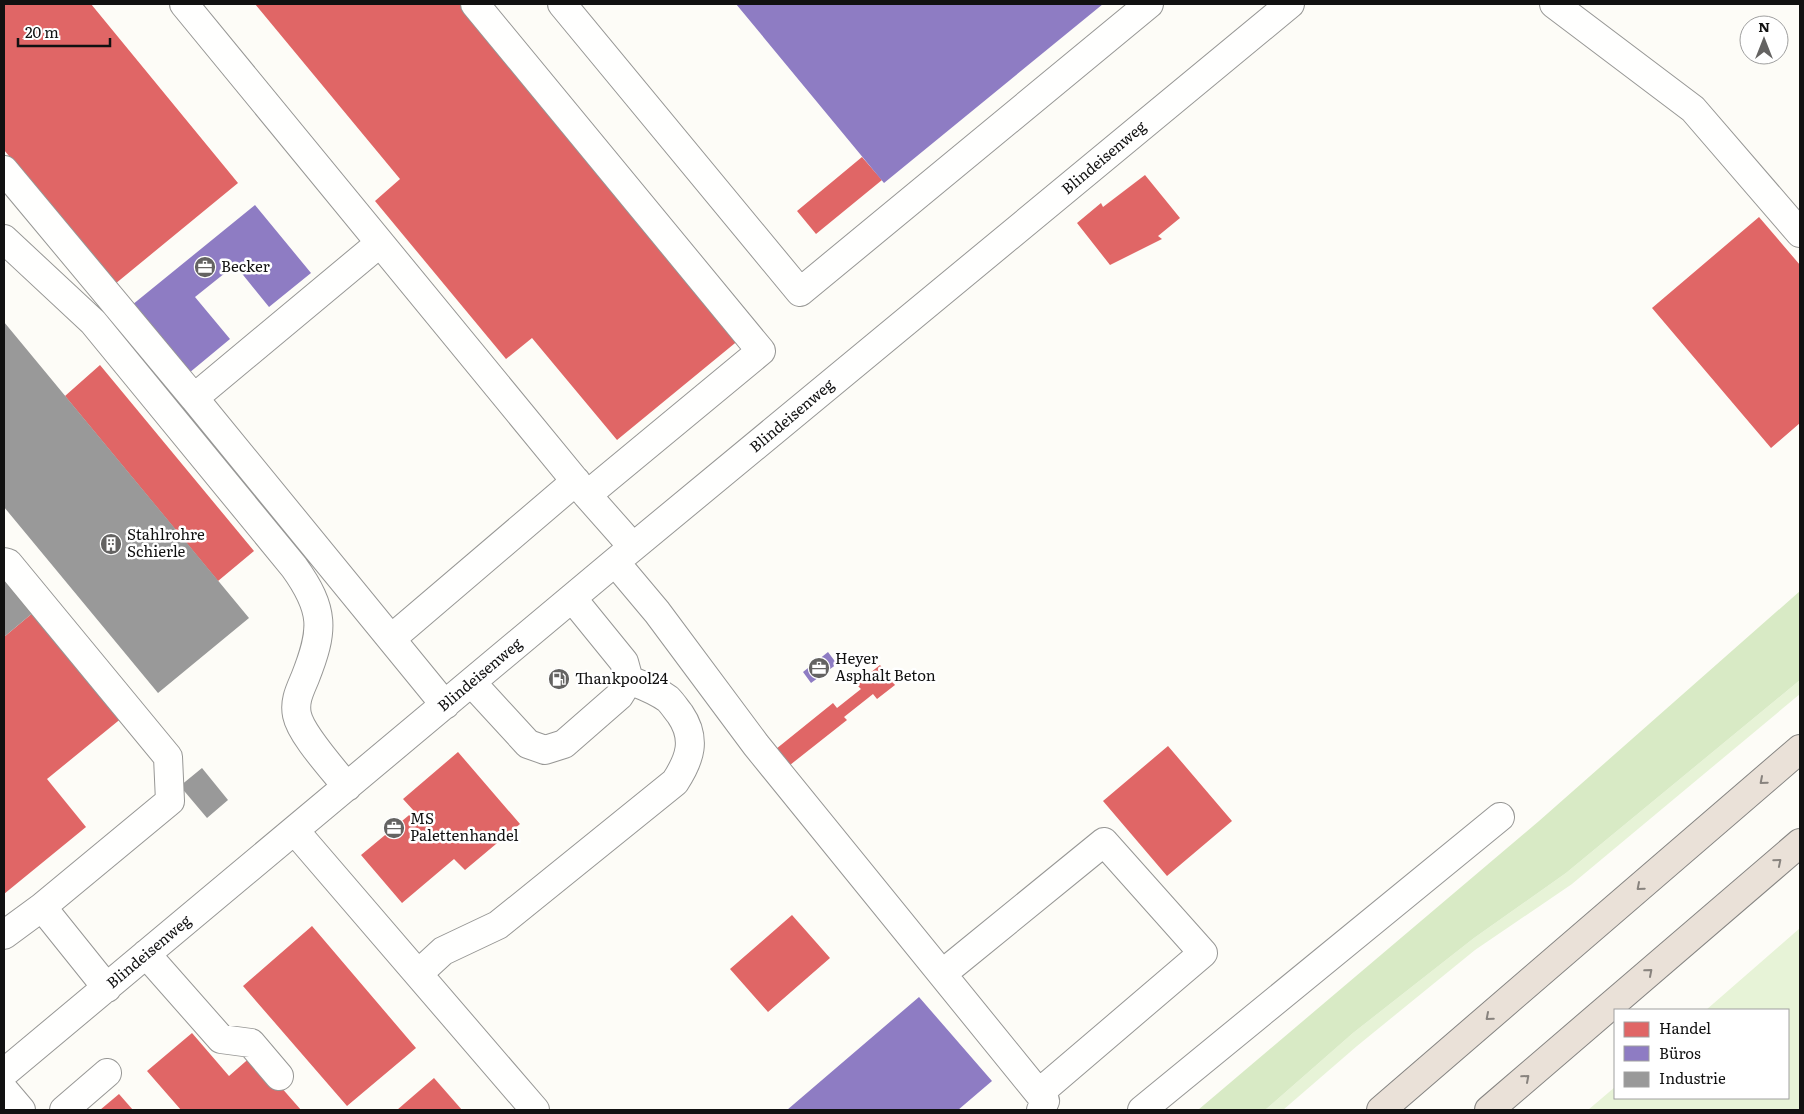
<svg xmlns="http://www.w3.org/2000/svg" width="1804" height="1114" font-family="Literata,serif">
  <style>
    .green { fill: #e7f3d7 }
    .forest { fill: #d8eac5 }
    .shops { fill: #e06666 }
    .offices { fill: #8e7cc3 }
    .industry { fill: #999 }
    .lines { fill: none; stroke-linecap: round; stroke-linejoin: round }
    .minor-casing { stroke: #979795; stroke-width: 30 }
    .highway-casing { stroke: #858482; stroke-width: 30 }
    .minor { stroke: #fffffe; stroke-width: 28 }
    .highway { stroke: #eae1d8; stroke-width: 28 }
    .oneway { stroke: #88837e }
    .labels { text-anchor: middle; stroke-width: 5; stroke-linejoin: round; paint-order: stroke }
    .street-label { font-size: 15px; fill: #111; stroke: #fff }
    .poi-label { font-size: 15px; fill: #111; stroke: #fff; text-anchor: start }
  </style>
  <rect width="100%" height="100%" fill="#fdfcf7"/>
  <!-- green -->
  <path class="green" d="M1800,680V694L1572,884L1475,950L1357,1046L1283,1110H1265L1353,1033L1474,938L1566,873Z
    M1800,928V1110H1588L1615,1087V1098H1788V1010H1706Z"/>
  <!-- forest -->
  <path class="forest" d="M1800,591V680L1566,873L1474,938L1353,1033L1265,1110H1198L1539,821Z"/>
  <!-- shops -->
  <path class="shops" d="M4,4H91L238,183L115,284L4,150Z
    M255,4H462L740,339L617,440L532,338L506,359L375,201L400,179Z
    M862,157L882,180L816,234L797,211Z
    M1145,175L1180,218L1158,236L1162,239L1110,265L1077,223L1101,203L1103,207Z
    M1759,217L1800,265V423L1771,448L1652,308Z
    M100,365L254,551L218,581L65,396Z
    M35,611L123,717L47,779L86,827L4,894V637Z
    M880,665L895,685L877,699L873,694L868,698L844,717L847,720L790,765L776,749L833,703L837,708L861,689L856,684Z
    M1168,746L1232,821L1167,876L1103,801Z
    M458,752L520,824L465,870L454,859L402,903L361,855L414,811L403,799Z
    M792,915L830,958L768,1012L730,969Z
    M312,926L416,1048L347,1106L243,986Z
    M192,1033L229,1076L253,1055L301,1110H181L147,1071Z
    M434,1078L462,1110H397Z
    M119,1094L133,1110H100Z"/>
  <!-- offices -->
  <path class="offices" d="M736,4H1103L884,183Z
    M255,205L311,273L269,307L235,265L195,297L230,339L189,373L132,305Z
    M828,652L837,664L811,683L803,672Z
    M919,997L992,1081L958,1110H787Z"/>
  <!-- industry -->
  <path class="industry" d="M4,322L249,618L158,693L4,507Z
    M4,579L35,611L4,637Z
    M202,768L228,800L207,818L180,786Z"/>
  <g class="lines">
    <!-- minor casing -->
    <g class="minor-casing">
      <path id="minor" d="M184,4L587,495L633,547
        M475,4L761,351L587,495
        M562,4L800,292L1149,4
        M1554,4L1693,109L1800,233
        M4,170L194,398
        M4,239L93,322L294,567C325,610 324,630 305,678C300,690 294,701 297,715C301,735 334,770 347,787
        M380,243L194,398L445,705
        M4,562L8,563L168,757L170,801L42,907
        M615,562L657,612L756,745L1045,1101L1041,1110
        M392,638L576,481
        M472,683L528,744L545,750L564,744L619,696L629,680L624,662L572,598
        M295,831L535,1110
        M4,935L42,907L107,988
        M146,954L221,1039L251,1043L279,1076
        M418,974L443,951L498,925L675,782C690,759 697,739 680,714C676,709 672,703 668,699C656,690 642,685 629,680
        M942,974L1104,842L1203,953L1039,1093
        M4,1073L615,562L1290,4
        M4,1090L21,1110
        M64,1110L107,1073
        M1142,1110L1500,817"/>
    </g>
    <!-- highway casing -->
    <g class="highway-casing">
      <path id="highway" d="M1381,1110L1800,749
        M1489,1110L1800,843"/>
    </g>
    <!-- minor -->
    <use href="#minor" class="minor"/>
    <!-- highway -->
    <use href="#highway" class="highway"/>
  </g>
  <!-- one-way arrows -->
  <defs><path id="oneway-chevron" d="M-2-3.5L2.5 0L-2 3.5" fill="none" stroke-width="1.6" stroke-linecap="round" stroke-linejoin="round" transform="scale(1.25)"/></defs>
  <g class="oneway">
    <use href="#oneway-chevron" transform="translate(1763 781) rotate(139)"/>
    <use href="#oneway-chevron" transform="translate(1778 862) rotate(-40)"/>
    <use href="#oneway-chevron" transform="translate(1640 887) rotate(139)"/>
    <use href="#oneway-chevron" transform="translate(1649 972) rotate(-41)"/>
    <use href="#oneway-chevron" transform="translate(1489 1017) rotate(139)"/>
    <use href="#oneway-chevron" transform="translate(1526 1078) rotate(-41)"/>
  </g>
  <!-- icons -->
  <defs>
    <g id="office-disc" transform="scale(1.125)"><circle r="9.5" fill="#646362" stroke="#fff"/><path d="M-6-3h4V-5.5h4V-3h4V5H-6ZM-1-4.5V-3h2v-1.5ZM-6 0V1H6V0Z" fill="#fff"/></g>
    <g id="building-disc" transform="scale(1.125)"><circle r="9.5" fill="#646362" stroke="#fff"/><path d="M-4-6H4V6H1V3H-1V6H-4ZM-2.5-4.3h1.7v1.8h-1.7ZM.8-4.3h1.7v1.8H.8ZM-2.5-1h1.7V.8h-1.7ZM.8-1h1.7V.8H.8Z" fill="#fff"/></g>
    <g id="fuel-disc" transform="scale(1.125)"><circle r="9.5" fill="#646362" stroke="#fff"/><path d="M-5.5-6h7V0h2V4h1.3V-2.5L3-4.5l.8-.8L6-3V5H2.5V1h-1V6h-7ZM-4.2-4.7v3.2H.2V-4.7Z" fill="#fff"/></g>
  </defs>
  <g fill-rule="evenodd">
    <use href="#office-disc" x="205" y="267"/>
    <use href="#building-disc" x="111" y="544"/>
    <use href="#office-disc" x="819" y="668"/>
    <use href="#fuel-disc" x="559" y="679"/>
    <use href="#office-disc" x="394" y="828"/>
  </g>
  <g class="labels">
    <!-- street labels -->
    <g class="street-label">
      <text transform="translate(1104 158) rotate(-40)" y="5">Blindeisenweg</text>
      <text transform="translate(792 416) rotate(-40)" y="5">Blindeisenweg</text>
      <text transform="translate(480 675) rotate(-40)" y="5">Blindeisenweg</text>
      <text transform="translate(149 952) rotate(-40)" y="5">Blindeisenweg</text>
    </g>
    <!-- poi labels -->
    <g class="poi-label">
      <text x="221" y="272">Becker</text>
      <text x="127" y="540">Stahlrohre<tspan x="127" dy="17">Schierle</tspan></text>
      <text x="835" y="664">Heyer<tspan x="835" dy="17">Asphalt Beton</tspan></text>
      <text x="575" y="684">Thankpool24</text>
      <text x="410" y="824">MS<tspan x="410" dy="17">Palettenhandel</tspan></text>
    </g>
  </g>
  <!-- border -->
  <rect width="1804" height="1114" fill="none" stroke="#111111" stroke-width="10"/>
  <!-- legend -->
  <rect x="1614" y="1009" width="175" height="90" fill="#ffffff" stroke="#a0a0a0"/>
  <rect x="1624" y="1022" width="25" height="15" fill="#e06666" stroke="#a0a0a0"/>
  <text x="1659" y="1034" font-size="15" fill="#111111">Handel</text>
  <rect x="1624" y="1046" width="25" height="15" fill="#8e7cc3" stroke="#a0a0a0"/>
  <text x="1659" y="1059" font-size="15" fill="#111111">Büros</text>
  <rect x="1624" y="1072" width="25" height="15" fill="#999999" stroke="#a0a0a0"/>
  <text x="1659" y="1084" font-size="15" fill="#111111">Industrie</text>
  <!-- north arrow -->
  <g transform="translate(1764 40)"><circle r="24" fill="#ffffff" stroke="#a0a0a0"/>
  <path d="M0-4L9 19L0 12L-9 19Z" fill="#646362"/>
  <text y="-8" font-size="14" font-weight="bold" text-anchor="middle" fill="#111111">N</text>
  </g>
  <!-- scale -->
  <path d="M18 38v8h92v-8" fill="none" stroke="#111111" stroke-width="2.5"/>
  <text x="25" y="38" font-size="15" fill="#111111" stroke="#ffffff" stroke-width="4" paint-order="stroke">20 m</text>
</svg>
